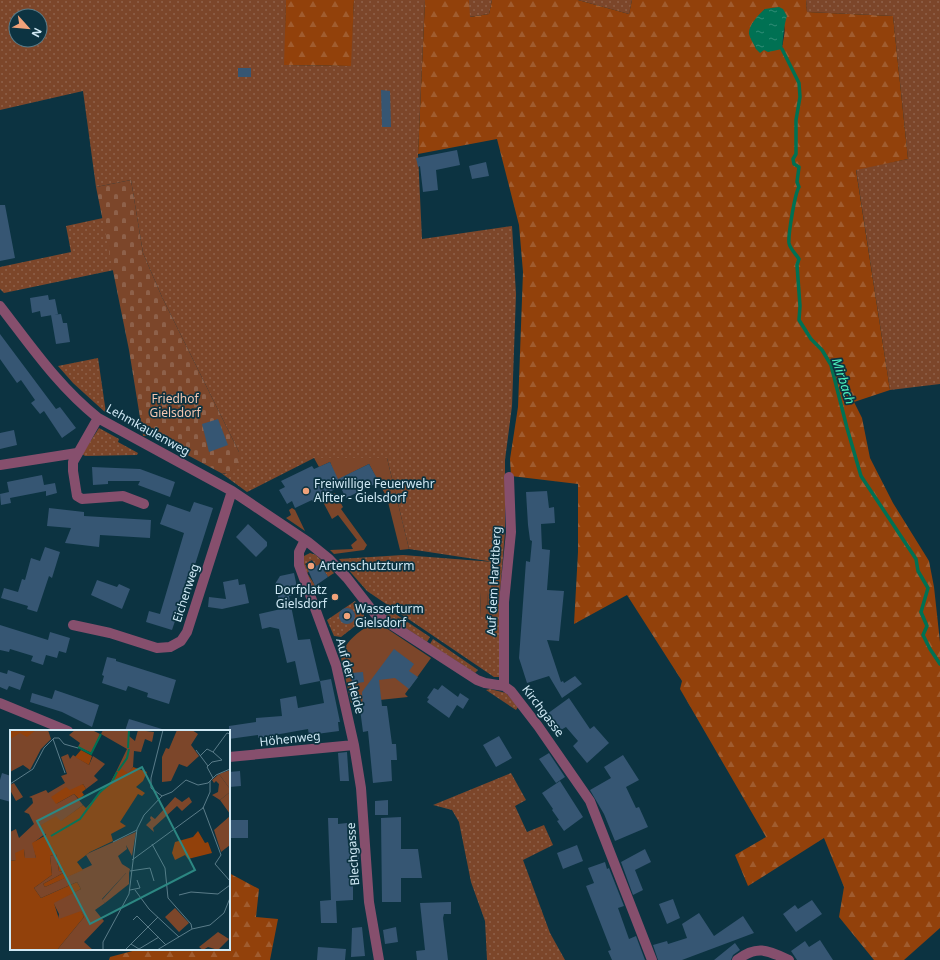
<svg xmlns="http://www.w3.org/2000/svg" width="940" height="960" font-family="'Noto Sans',sans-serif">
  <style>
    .grass { fill: url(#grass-dots); fill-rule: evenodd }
    .forest { fill: url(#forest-firs); fill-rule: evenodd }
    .cemetery { fill: url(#cemetery-stones) }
    .garden { fill: #7c462a }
    .water { fill: url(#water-ripples) }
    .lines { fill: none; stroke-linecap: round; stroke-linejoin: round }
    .stream { stroke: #007153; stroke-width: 3.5 }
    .building { fill: #365673 }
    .street { stroke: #864f6d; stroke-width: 10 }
    .poi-dot { fill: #f0a27a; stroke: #0c3341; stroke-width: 1.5 }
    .labels { text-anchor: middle; stroke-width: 3.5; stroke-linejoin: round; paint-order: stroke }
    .park-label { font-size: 12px; fill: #f5c6b0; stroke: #0c3341 }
    .street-label { font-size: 12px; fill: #d0e9f5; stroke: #0c3341 }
    .poi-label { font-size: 12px; fill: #d0e9f5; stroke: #0c3341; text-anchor: start }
    .water-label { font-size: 13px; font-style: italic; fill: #4bf0bb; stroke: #0c3341 }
    .inset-river { fill: none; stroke: #007153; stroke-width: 2 }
    .inset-road { fill: none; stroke: #5a7c89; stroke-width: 1 }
    .view { fill: #2c8782; fill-opacity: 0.15; stroke: #2c8782; stroke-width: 2 }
    .inset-edge { fill: none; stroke: #d0e9f5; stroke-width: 2 }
  </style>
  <defs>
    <pattern id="grass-dots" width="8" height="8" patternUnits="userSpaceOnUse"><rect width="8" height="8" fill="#7c462a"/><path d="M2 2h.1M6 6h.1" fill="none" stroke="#8e614a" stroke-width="1.8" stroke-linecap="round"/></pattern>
    <pattern id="forest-firs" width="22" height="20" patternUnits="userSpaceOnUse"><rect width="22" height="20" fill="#92410b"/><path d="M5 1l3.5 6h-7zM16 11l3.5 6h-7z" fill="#a05c2f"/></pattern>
    <pattern id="cemetery-stones" width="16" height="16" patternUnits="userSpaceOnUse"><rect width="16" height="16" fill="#7c462a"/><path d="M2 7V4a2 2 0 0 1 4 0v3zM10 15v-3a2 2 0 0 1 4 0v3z" fill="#8e614a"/></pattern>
    <pattern id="water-ripples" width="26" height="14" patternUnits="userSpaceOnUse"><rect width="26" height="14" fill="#007153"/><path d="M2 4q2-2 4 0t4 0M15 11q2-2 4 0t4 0" fill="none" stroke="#308c75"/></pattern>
  </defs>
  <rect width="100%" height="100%" fill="#0c3341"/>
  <!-- grass -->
  <path class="grass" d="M0,0H286L285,65L350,66L354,0H425L418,154L422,239L512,226L516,294L512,406L505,460V532L499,605L500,677H494L367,591L339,559L403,555L494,562L409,549L387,458H314L247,492L221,473L225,474L237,465L239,452L162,297L143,253L131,180L96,187L83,91L0,110ZM16,16H40V40H16ZM481,592H488L487,617L480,616Z
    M469,0H492L489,14L469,17Z
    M578,0H632L629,14Z
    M806,0H940V384L890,390L856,169L908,159L893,16L807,12Z
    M103,218L114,270L4,293L0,289V267L71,252L66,226Z
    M98,358L106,413L73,383L58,366Z
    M99,428L119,439L118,442L138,453L137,455L85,456L82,454Z
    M310,553L316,555L334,573L328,577L320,564L316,567L312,560L305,564L310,571L307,573L319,591L314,594L302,561L304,556Z
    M355,601L364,613V619L341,637L334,636L327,620Z
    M391,611L430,637L427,642L386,615Z
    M433,639L478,670L475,673L430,644Z
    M490,689L506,693L518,707L516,710L486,690Z
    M511,773L526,800L515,806L527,832L544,825L553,845L523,860L550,933L565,960H487L485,921L471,882L459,822L452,810L433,805Z"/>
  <!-- forest -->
  <path class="forest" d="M286,0H354L351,66L284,65Z
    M425,0H469L470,17L489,14L492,0H578L629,14L632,0H806L807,12L893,16L908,159L856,170L890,390L854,402L862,418L870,458L893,503L929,561L934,587L940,642V928L904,960H874L839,917L844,887L824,838L748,886L735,855L766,837L680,689L682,681L627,595L574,624L578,552V484L511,476L510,459L518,407L523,272L519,225L497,139L418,154ZM765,9H775C788,27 785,28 782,49H756L752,24Z
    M229,873L259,889L256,917L278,919L270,960H109L110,957L140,949H229Z"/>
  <!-- cemetery -->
  <path class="cemetery" d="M131,180L143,253L162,297L239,452C240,461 237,470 228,474L221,473L152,436H143L129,350L96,187Z"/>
  <!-- garden -->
  <path class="garden" d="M314,458H387L409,549L400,550L387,498L369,464L337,480L330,462L319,467Z
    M335,493L343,507L341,509L367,545L364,550L334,554L330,550L353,549L351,545L357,540L338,515L332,519L322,500Z
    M292,508L295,510L305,531L286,518L291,515L289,510Z
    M481,592H488L487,617H480Z
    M377,622L431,658L405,694L408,697L351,703L341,658C345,640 361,629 377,622Z"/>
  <!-- water -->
  <path class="water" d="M779,7L783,9L787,16C784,24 783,39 782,49L768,52L764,50L760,53L756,49C754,44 750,39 749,34C748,26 759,14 765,9Z"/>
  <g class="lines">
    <!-- stream -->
    <path class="stream" d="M782,49L799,83L800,97L796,120V154L793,159L794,164L799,167L797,182L799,187C795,193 788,235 789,243C790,249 796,254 799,259L797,265L800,306L799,320L811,339L822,350L831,365L847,428L861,476L916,559L918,571L928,588L921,612L927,626L923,635L930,649L940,664"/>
  </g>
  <!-- building -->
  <path class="building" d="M238,68H251V77H238Z
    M381,90L390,91L391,127H382Z
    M457,150L460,165L436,170L438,190L423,192L420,166L418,167L416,158Z
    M486,162L489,176L472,179L469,166Z
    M0,205H5L15,258L0,261Z
    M48,295L49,300L55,299L58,314L41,317L40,311L32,313L30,298Z
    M61,314L63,323H67L70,342L56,344L51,315Z
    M0,334L56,409L60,407L76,428L62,438L44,411L40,414L31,403L35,400L21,380L17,383L0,359Z
    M218,419L228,445L209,452L202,424Z
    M14,430L17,445L0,449V433Z
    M330,462L338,479L369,464L379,482L346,498L340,486L313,502L312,500L295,508L292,501L287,504L279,490L285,487L281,481L312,466L314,469Z
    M92,467L140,469L175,482L170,497L138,485L140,481H108V484L93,485Z
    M42,475L44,485L55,483L57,493L46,496V491L10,498L11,503L1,505L0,494L9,492L7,482Z
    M547,491L549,508L554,507L555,523L541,524L542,549L550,550L547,590L564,591L559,641L547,640L561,682L563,681L564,683L575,676L582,684L562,698L549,676L527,683L519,658L526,561L530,562L532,541L530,540L528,525L526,492Z
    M194,502L213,508L178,618H176L172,630L146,622L149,611L160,614L184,533L160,524L167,504L190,512Z
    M49,508L84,512V516L151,520L150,538L100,535L99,547L65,543L71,528L47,526Z
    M248,524L267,542V546L256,557L236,537Z
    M45,547L60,552L52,578L49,576L37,612L27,609L28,606L1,598L4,588L18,592L22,579L25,580L31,558L40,561Z
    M320,564L328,577L315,586L308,570Z
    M294,573L297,587L292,588L293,595L289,596L298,640L310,639L320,681L300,685L295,661L287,663L279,629L270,627L262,629L259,614L281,609L275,584L280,576Z
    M238,579L239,585L245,584L249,603L222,609L208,607L209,597L226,599L223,582Z
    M97,580L117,587L119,584L130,589L122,609L91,595Z
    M339 616a8 8 0 1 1 16 0a8 8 0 1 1-16 0Z
    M0,625L48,640L50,632L70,638L66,653L59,651L57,658L46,655L43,665L31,661L33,656L10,649L9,652L0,650Z
    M394,649L414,664L409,671L418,677L409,689L395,678L379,680L382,706H387L392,744H396L397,760H391L392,781L373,783L368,731L363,732L360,709H363L362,692Z
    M107,657L116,659V661L176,680L169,704L147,697L148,693L128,686L126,691L102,683L104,676L102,675Z
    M8,670L25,676L20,690L9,686L7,690L0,687V672L7,674Z
    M363,672L364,682L352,684L351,673Z
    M331,679L340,722H338L339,731L309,735L308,729L258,738V735L229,739V726L256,722V718L282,716L280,699L296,696L298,708L324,703L320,681Z
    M442,685L458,697L460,693L469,699L463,709L457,705L449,718L427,702L429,699L427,698L434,688L438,690Z
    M55,690L99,705L92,727L62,712L30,702L32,693L52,699Z
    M569,698L590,729L594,726L609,743L587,763L573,746L578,741L566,727L559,731L547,714Z
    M129,719L162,729L161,731H125Z
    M499,736L512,758L496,767L483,745Z
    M347,752L349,781H340L338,753Z
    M549,753L565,777L556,783L539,759Z
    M623,755L639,780L626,787L636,808L639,807L648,827L615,841L604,814L590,790L611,778L604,767Z
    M240,771L241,786L229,787V772Z
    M2,773L11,776V802L0,799V780Z
    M560,781L583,817L564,831L557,821L559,820L552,810L553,809L542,793Z
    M388,800V815H375V801Z
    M401,817V849H418L422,878H401V902H382L381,818Z
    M328,818H338V824L347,823L348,845L358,844L359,860H353V900L336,901L337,923H321L320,901L331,900Z
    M230,820H248V838H231V836H229Z
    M577,845L583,861L563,869L557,853Z
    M645,849L651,862L635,870L643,890L633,895L621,862Z
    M605,862L607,869L609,868L624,906L618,908L629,939L636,936L645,960H612L608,951L611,950L586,886L594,883L588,868Z
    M673,899L680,918L667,924L659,904Z
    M812,900L822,914L796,932L783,914L795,905L798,909Z
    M451,902V914H444L443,918L448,960H417L416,951L425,950L420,903Z
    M699,913L714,936L743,916L754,933L682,960H658L653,945L667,941L668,944L687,938L682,924Z
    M362,927L365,956L351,957L352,928Z
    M396,927L398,942L385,944L383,930Z
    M820,940L833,960H797L791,951L805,941L809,947Z
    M735,943L740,950L733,955L731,960H714Z
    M318,947L346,949L345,960H317Z"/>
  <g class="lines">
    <!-- street -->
    <path class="street" d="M0,306C31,346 58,386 98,418L232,491L308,542L329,559L347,578L375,614L477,680L485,683L504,686L511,691L538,726L590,801L652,960
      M98,418L73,462V471L77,496L82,499L123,496L144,504
      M0,465L77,453
      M305,540L299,552V565L336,665L354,745L361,788L369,902L379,960
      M73,625L110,633L157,648L170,647L181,641L187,632L232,491
      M504,686V602L511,532L509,477
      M0,703L68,731
      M229,757L354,745
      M737,960C757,945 767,950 789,960"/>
  </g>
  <!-- markers -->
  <g class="poi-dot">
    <circle cx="306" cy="491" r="4"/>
    <circle cx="311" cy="566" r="4"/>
    <circle cx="335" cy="597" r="4"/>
    <circle cx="347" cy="616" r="4"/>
  </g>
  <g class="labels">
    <!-- park labels -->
    <g class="park-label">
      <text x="175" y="403">Friedhof<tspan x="175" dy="14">Gielsdorf</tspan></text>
    </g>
    <!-- street labels -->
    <g class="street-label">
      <text transform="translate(148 430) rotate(29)" y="4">Lehmkaulenweg</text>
      <text transform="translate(494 581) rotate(-87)" y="4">Auf dem Hardtberg</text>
      <text transform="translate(186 593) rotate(-72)" y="4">Eichenweg</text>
      <text transform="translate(350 676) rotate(75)" y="4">Auf der Heide</text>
      <text transform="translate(543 711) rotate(53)" y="4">Kirchgasse</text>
      <text transform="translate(290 739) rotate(-6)" y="4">Höhenweg</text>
      <text transform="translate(353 854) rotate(-94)" y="4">Blechgasse</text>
    </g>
    <!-- poi labels -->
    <g class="poi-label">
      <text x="314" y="488">Freiwillige Feuerwehr<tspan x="314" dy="14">Alfter - Gielsdorf</tspan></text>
      <text x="319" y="570">Artenschutzturm</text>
      <text x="327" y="594" text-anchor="end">Dorfplatz<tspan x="327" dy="14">Gielsdorf</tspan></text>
      <text x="355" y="613">Wasserturm<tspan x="355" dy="14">Gielsdorf</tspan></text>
    </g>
    <!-- water labels -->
    <g class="water-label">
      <text transform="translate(844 381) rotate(72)" y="5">Mirbach</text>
    </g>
  </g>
  <!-- overview -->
  <g transform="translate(10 730)">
    <rect width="220" height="220" fill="#0c3341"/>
    <path d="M7,0H38L41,9L31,19L20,40L13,35L0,42V4ZM93,0H119V6L125,11L128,0L144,2L142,12L135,9L131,22L124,21L123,37L118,44L106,42L117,19L91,4ZM167,0H182L188,4L181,15L189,26L177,37L169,34L161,51L152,52V27L156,18L159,19ZM58,24L60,29L63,25L79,35L83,26L95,34L84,46L88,50L76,59L73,54L46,74L64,64L73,75L23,113L26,128H15L14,120L6,130L0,131V102L6,99L9,108L24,94L19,84L14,82L23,73L22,68L19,67L36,60L38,63L55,53L51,46L57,44L51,27ZM220,40V59L209,44ZM4,53L13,67L6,71L0,60V55ZM220,62V84L210,70ZM165,67L172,72L179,67L182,72L172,81L167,76L143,98L144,102L136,95L141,90L140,88L141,86L145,89ZM220,86V115L211,122L204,100ZM126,102L122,126L116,115L117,119L108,126L112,134L120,139L119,143H116L92,169L95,173L85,180L94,191L74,212L83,220H47L74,187L71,182L48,190L49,184L43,172L71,159L67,152L31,168L24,158L42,145L40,126L46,124L49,141L55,142L33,154L35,157L82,135L76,125L79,123Z" fill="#7c462a"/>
    <path d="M1,0L9,1L26,0L17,7L10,3L0,9ZM71,20L82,26L79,35L65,27ZM123,37L137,42L133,51L126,57L135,63L132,66L128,64L110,92L116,96L101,104L103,111L80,122L67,132L73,140L35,157L33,154L55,142L49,141L46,124L40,126L42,145L24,158L31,168L67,152L71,159L44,173L49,189L71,181L74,187L47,220H0V131L6,130L5,123L14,119L15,128H26L22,113L36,105L31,95L46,86L51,91L73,75L76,78L100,53L106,42L112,39L118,43ZM73,54L76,59L72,62L74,65L69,69L64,64L46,74L41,67L56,57L60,60ZM188,101L195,113L198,112L202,123L178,129L175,125L165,130L162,123L165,112L183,107Z" fill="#92410b"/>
    <path d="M116,143H119V154L95,173L92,170Z" fill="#7c462a"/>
    <path d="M65,0H82L90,4L82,23L68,17L70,13L59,5ZM209,44L220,59V62L210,70L202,65L208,62L209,54L206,51L204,53L202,50ZM165,178L179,193L169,202L155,187ZM208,202L219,209L208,220L198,217L193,220L189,217Z" fill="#7c462a"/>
    <path class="inset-river" d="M68,17L81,24L91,4M118,18L119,0M108,41L117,28L119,19M41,106L70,89L90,62L102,52L107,42"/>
    <path class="inset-road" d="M49,8L54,14L68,18M43,9L55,43M186,20L198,36M203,22L212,30M190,26L197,19L203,22L217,3L220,4M203,48L197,37L202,32L212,30M0,54L23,39L34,18L44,8H49M152,66L141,58V48L153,0M193,77L211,125L205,134L220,151M103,112L127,100M142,114L155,138L158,168L181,194L182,199M122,130L193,78L200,62V51M120,141L140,138L144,151M120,160L130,158L127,150M125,160L139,179L169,207M169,165L181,162L208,164L220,155M214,183L220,168M123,190L127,186L156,215M121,214L129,219L149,207M93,220V212L119,164L127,99L134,85L152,66L162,62L176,50L188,55L198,53L206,45L220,39M115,220L148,187M147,220L182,199L200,195L214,183"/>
    <path class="view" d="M132,37L185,140L80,194L27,91Z"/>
    <rect width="220" height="220" class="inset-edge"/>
  </g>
  <!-- north arrow -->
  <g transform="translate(28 28) rotate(117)"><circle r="19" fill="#0c3341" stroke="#5a7c89"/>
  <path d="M0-3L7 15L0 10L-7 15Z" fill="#f0a27a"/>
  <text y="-6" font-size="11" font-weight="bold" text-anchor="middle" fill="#d0e9f5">N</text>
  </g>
</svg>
